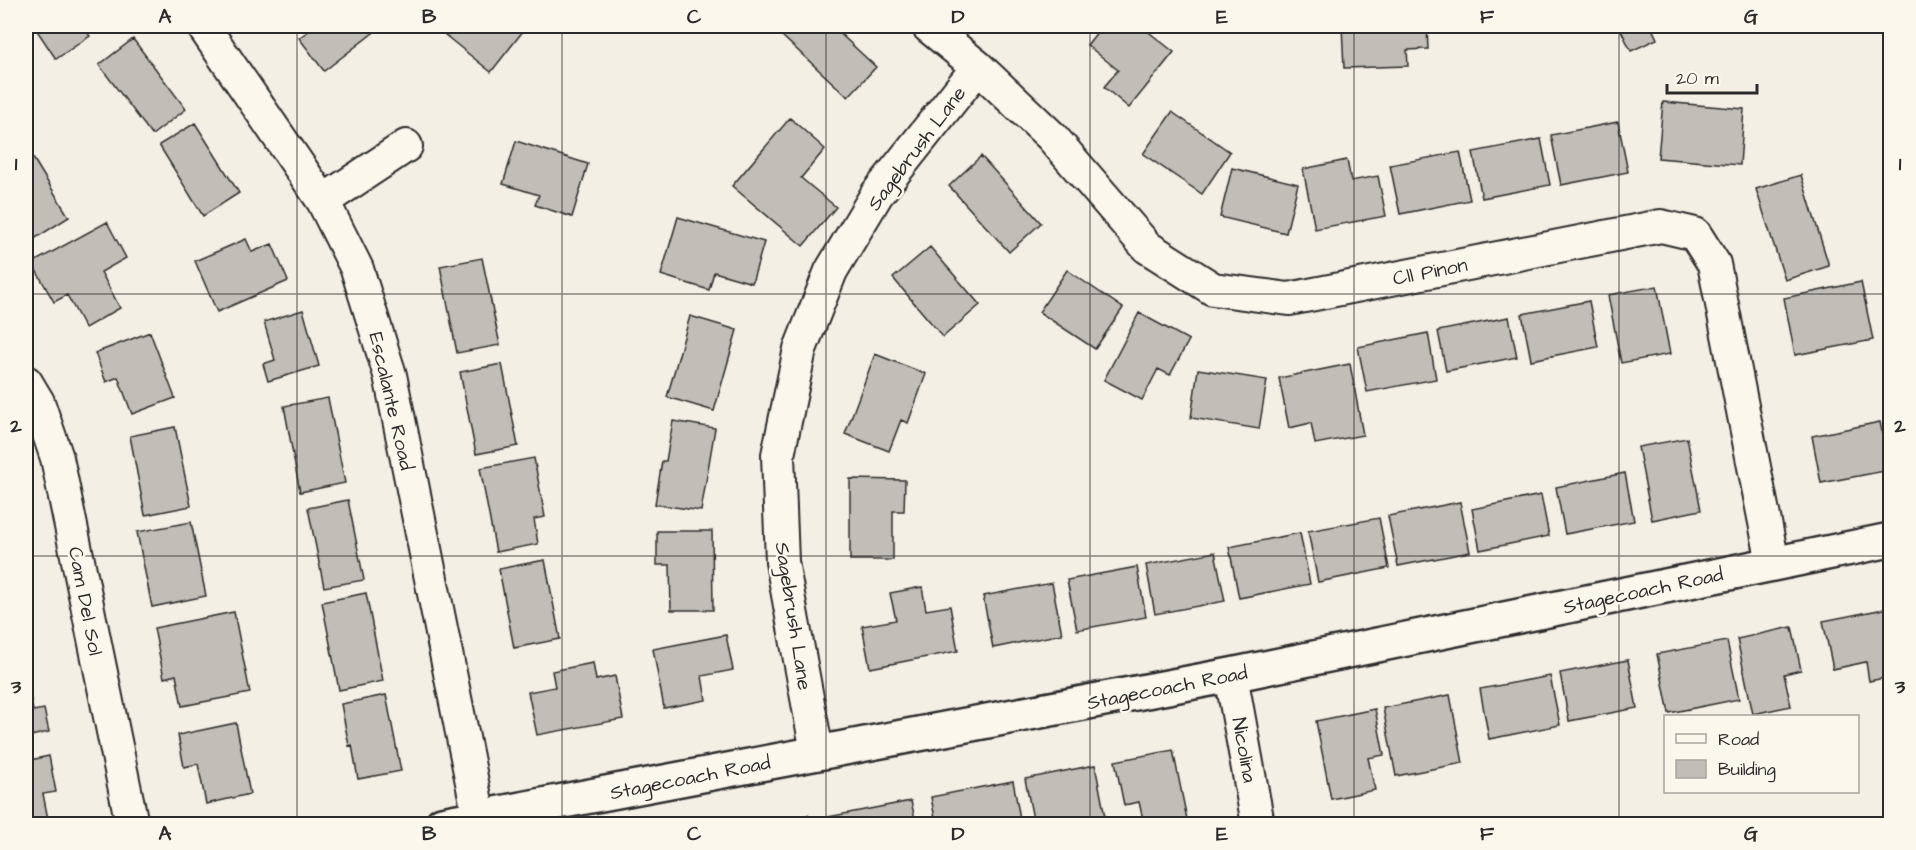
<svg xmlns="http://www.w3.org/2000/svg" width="1916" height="850" font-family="'Architects Daughter',sans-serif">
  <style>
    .building { fill: #c0beb6; stroke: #2b2b2b; stroke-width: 1.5 }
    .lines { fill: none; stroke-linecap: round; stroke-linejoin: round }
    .minor-casing { stroke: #2b2b2b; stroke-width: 36 }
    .tertiary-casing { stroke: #2b2b2b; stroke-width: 38 }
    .minor { stroke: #fbf7ec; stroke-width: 32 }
    .tertiary { stroke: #fbf7ec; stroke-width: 33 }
    .grid { fill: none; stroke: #2b2b2b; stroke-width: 1.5; stroke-opacity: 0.55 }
    .labels { text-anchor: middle; stroke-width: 5; stroke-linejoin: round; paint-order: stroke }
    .street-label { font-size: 20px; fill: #2b2b2b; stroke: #fbf7ec }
    .neatline { fill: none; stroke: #2b2b2b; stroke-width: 2 }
    .grid-label { font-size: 20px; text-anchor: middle; font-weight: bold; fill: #2b2b2b }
  </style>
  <rect width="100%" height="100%" fill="#f3efe4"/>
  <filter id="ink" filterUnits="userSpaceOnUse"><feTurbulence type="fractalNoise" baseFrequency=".0167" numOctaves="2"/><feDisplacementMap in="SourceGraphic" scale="12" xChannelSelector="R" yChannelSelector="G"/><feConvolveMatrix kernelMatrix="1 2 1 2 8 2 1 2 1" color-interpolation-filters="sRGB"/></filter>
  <g filter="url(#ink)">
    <!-- building -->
    <path class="building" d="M34,26H82L90,36L56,59Z
      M315,26H382L324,71L299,38Z
      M452,26H527L491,72L445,35Z
      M791,26H832L876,67L848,97L781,35Z
      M1102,26H1141L1174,52L1129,108L1104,87L1118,70L1087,45Z
      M1342,26H1427L1428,49L1407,50L1408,66L1344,68Z
      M1619,26H1651L1657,39L1631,51Z
      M133,39L186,109L152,135L99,65Z
      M1663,102L1744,109L1740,165L1658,158Z
      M1172,112L1230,152L1202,194L1143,154Z
      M790,118L825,149L801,178L836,207L803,246L732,186Z
      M1618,122L1628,172L1561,185L1551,135Z
      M195,123L239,193L203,216L159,145Z
      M1541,139L1550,185L1482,198L1473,152Z
      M516,141L588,164L572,217L535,205L539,195L503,184Z
      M1460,152L1470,200L1400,214L1390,165Z
      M30,153L69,217L31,241L26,232V155Z
      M981,156L1041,223L1009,252L949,186Z
      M1347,160L1351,181L1378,176L1386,216L1315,229L1303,169Z
      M1232,168L1298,184L1286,233L1220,217Z
      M1801,175L1829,266L1785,280L1756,189Z
      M678,217L764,242L752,283L714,272L709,290L661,275Z
      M107,222L126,258L101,272L120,308L85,328L67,295L54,302L32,263Z
      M246,239L252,252L272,244L288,281L217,312L195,261Z
      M930,247L980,305L943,337L893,278Z
      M482,258L500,345L457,353L440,266Z
      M1067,270L1123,308L1095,349L1039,312Z
      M1861,282L1873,340L1795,355L1784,298Z
      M1657,286L1670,354L1621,363L1608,295Z
      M1589,301L1598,347L1531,360L1522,314Z
      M303,310L319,366L268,381L263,364L275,360L264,322Z
      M1139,313L1189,340L1170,375L1158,369L1142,400L1104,380Z
      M690,316L737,330L714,411L667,397Z
      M1509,317L1517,357L1446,371L1438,331Z
      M150,332L175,398L132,414L118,377L106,382L95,353Z
      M1428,333L1436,379L1367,392L1358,347Z
      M875,354L926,374L908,423L901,420L889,451L845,434Z
      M502,364L518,446L476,454L460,372Z
      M1350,364L1363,435L1315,444L1311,423L1289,428L1279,378Z
      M1198,369L1267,380L1259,429L1191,418Z
      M328,398L345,483L300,492L284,406Z
      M673,421L715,428L701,511L655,504L662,461H666Z
      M1880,422L1890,470L1821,483L1812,436Z
      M175,427L191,506L145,515L130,436Z
      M1687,438L1701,510L1652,520L1638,447Z
      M534,458L545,517L534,519L538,544L496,552L480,468Z
      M1625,473L1634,521L1565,534L1556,487Z
      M850,479L905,480L904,511H893V560H850Z
      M1541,495L1549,536L1480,550L1472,509Z
      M348,500L364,580L324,587L308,508Z
      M1460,502L1470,552L1398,566L1388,516Z
      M1379,518L1389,568L1318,582L1308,531Z
      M191,522L206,596L152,607L137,532Z
      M657,531H712L713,610H671L670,565H657Z
      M1300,533L1310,584L1239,598L1229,547Z
      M1215,552L1225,601L1155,614L1146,565Z
      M545,560L560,639L514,648L499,569Z
      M1137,567L1146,617L1077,630L1067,580Z
      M1052,583L1062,634L993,648L983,596Z
      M922,587L926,610L950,606L958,651L870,668L862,626L896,620L890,593Z
      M366,593L383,681L339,690L322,602Z
      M1889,608L1890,677L1869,681L1866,662L1833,669L1823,621Z
      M234,612L250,693L182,706L176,675L164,678L154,628Z
      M1792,627L1801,670L1784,674L1791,706L1753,714L1737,639Z
      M726,635L733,670L702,676L706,700L664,708L653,649Z
      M1727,641L1739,699L1669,713L1657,654Z
      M1628,660L1637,708L1569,721L1560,673Z
      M593,663L596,680L615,676L623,719L537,735L528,692L555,687L552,671Z
      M26,673L33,711L44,709L49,732L26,737Z
      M1550,676L1560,725L1489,739L1480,689Z
      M386,695L401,771L358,779L352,745L349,746L341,704Z
      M1450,695L1463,763L1396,776L1383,708Z
      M1375,709L1384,755L1368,758L1375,790L1331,799L1316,721Z
      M236,723L250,794L206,804L198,764L184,767L178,735Z
      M1173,750L1188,824H1144L1139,802L1124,805L1115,761Z
      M49,756L56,792L43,794L49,824H26V761Z
      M1095,765L1105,817L1065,824H1034L1025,779Z
      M1013,781L1021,824H936L931,797Z
      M911,801L916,824H830L828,817Z
      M808,815L810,824H759Z"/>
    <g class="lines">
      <!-- minor casing -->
      <g class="minor-casing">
        <path id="minor" d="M203,26L323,201L357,269L390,375L479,817
          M928,26L978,67L1052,137L1147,247L1213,289L1289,299L1661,226L1695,234L1714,264L1773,563
          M323,201L406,146
          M26,382L38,402L57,458L132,824
          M1231,675L1258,824
          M817,752L782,562L778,455L800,349L831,271L877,194L978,67"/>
      </g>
      <!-- tertiary casing -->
      <g class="tertiary-casing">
        <path id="tertiary" d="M442,824L1231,675L1890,540"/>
      </g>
      <!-- minor -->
      <use href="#minor" class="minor"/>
      <!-- tertiary -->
      <use href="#tertiary" class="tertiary"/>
    </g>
  </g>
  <!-- grid -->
  <path class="grid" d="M297,26V824M562,26V824M826,26V824M1090,26V824M1354,26V824M1619,26V824M26,294H1890M26,556H1890"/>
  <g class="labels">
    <!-- street labels -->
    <g class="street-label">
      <text transform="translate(916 148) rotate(-53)" y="7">Sagebrush Lane</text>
      <text transform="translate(1430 271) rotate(-11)" y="7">Cll Pinon</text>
      <text transform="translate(392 401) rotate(77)" y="7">Escalante Road</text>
      <text transform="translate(1643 590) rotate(-12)" y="7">Stagecoach Road</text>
      <text transform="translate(86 601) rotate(79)" y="7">Cam Del Sol</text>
      <text transform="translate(794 616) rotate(81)" y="7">Sagebrush Lane</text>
      <text transform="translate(1167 687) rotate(-11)" y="7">Stagecoach Road</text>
      <text transform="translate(1245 750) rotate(80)" y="7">Nicolina</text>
      <text transform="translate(690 777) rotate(-11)" y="7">Stagecoach Road</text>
    </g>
  </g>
  <!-- margin -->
  <rect width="1916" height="850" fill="none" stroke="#fbf7ec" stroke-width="66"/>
  <!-- legend -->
  <rect x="1664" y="715" width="195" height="78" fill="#fbf7ec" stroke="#a8a59f" stroke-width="1.5"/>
  <rect x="1676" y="734" width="30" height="9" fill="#fbf7ec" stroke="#a8a59f" stroke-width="1.5"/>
  <text x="1718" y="745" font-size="18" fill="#2b2b2b">Road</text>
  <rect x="1676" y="760" width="30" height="18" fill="#c0beb6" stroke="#a8a59f" stroke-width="1.5"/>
  <text x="1718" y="775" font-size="18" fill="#2b2b2b">Building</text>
  <!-- scale -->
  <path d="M1667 84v9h90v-9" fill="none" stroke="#2b2b2b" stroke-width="3"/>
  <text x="1676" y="84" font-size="18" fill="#2b2b2b" stroke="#fbf7ec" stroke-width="4.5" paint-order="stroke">20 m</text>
  <rect x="33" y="33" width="1850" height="784" class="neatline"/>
  <g class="grid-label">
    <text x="165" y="23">A</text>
    <text x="429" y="23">B</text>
    <text x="694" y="23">C</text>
    <text x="958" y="23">D</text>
    <text x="1222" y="23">E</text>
    <text x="1487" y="23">F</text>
    <text x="1751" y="23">G</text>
    <text x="16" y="170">1</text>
    <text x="1900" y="170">1</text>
    <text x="16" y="432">2</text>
    <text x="1900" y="432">2</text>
    <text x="16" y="693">3</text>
    <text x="1900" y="693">3</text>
    <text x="165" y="840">A</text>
    <text x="429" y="840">B</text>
    <text x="694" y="840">C</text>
    <text x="958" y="840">D</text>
    <text x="1222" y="840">E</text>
    <text x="1487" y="840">F</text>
    <text x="1751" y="840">G</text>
  </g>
</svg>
